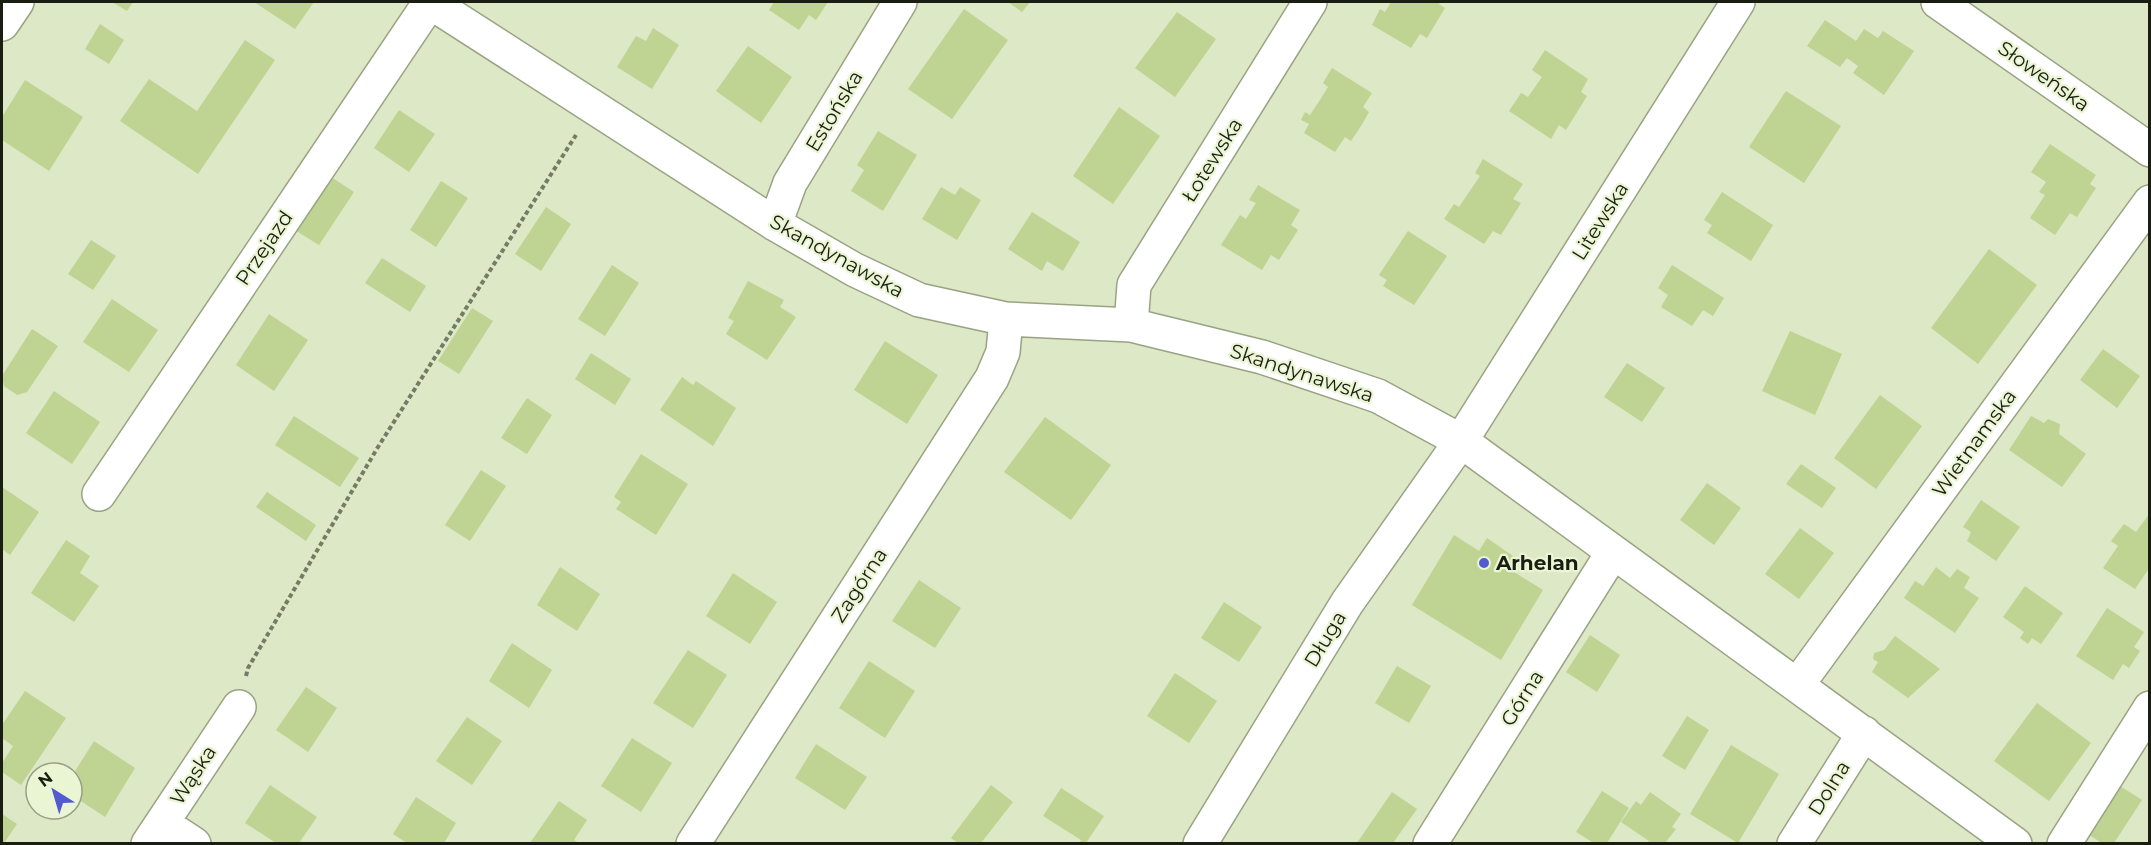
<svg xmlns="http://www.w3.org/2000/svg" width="2151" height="845" font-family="Montserrat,sans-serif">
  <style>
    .building { fill: #bfd392 }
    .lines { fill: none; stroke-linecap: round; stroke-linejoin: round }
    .minor-casing { stroke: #99a383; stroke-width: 36 }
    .path { stroke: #757c66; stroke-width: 4; stroke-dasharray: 4.5 3; stroke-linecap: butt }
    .minor { stroke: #fff; stroke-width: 33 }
    .poi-dot { fill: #535ad1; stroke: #eaf5d3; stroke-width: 2 }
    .labels { text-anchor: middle; stroke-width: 4.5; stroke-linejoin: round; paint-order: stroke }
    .street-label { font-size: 20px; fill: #1a1e12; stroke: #eaf5d3 }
    .poi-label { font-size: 20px; font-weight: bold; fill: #1a1e12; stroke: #eaf5d3; text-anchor: start }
  </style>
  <rect width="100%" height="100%" fill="#dde8c6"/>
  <!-- building -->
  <path class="building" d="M112,2H133L127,11Z
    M254,2H314L295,29Z
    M774,2H828L816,20L809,15L799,30L769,10Z
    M1008,2H1030L1022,12Z
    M1391,2H1440L1439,4L1445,8L1427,38L1420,34L1411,48L1372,25L1380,9L1385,12Z
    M964,9L1008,40L952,119L908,89Z
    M1177,12L1216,39L1175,97L1135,68Z
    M1825,20L1856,41L1864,29L1878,38L1883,31L1914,51L1884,95L1853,73L1858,66L1847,58L1840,67L1807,46Z
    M100,24L124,40L109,64L85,49Z
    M653,28L679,45L652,89L617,67L636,36L646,41Z
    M245,40L275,60L198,174L120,121L149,79L197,111Z
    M748,46L792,77L761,123L716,91Z
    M1545,50L1588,79L1581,92L1587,96L1566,130L1559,125L1551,139L1509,111L1521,93L1528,97L1542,77L1532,70Z
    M1332,68L1372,93L1363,107L1369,112L1361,126L1351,141L1345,137L1335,152L1304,133L1309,124L1301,120L1305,112L1310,115L1320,100L1328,87L1323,83Z
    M25,80L83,117L49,171L2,140V117Z
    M1786,91L1841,126L1804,183L1749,147Z
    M1119,107L1160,136L1113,204L1073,176Z
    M399,110L435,134L409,172L374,148Z
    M878,131L917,155L883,211L851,191L864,170L857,165Z
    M2050,144L2096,175L2090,184L2096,188L2077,217L2070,213L2055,235L2030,218L2045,195L2039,192L2046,182L2031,172Z
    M1483,159L1523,184L1513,199L1521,203L1501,235L1493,231L1484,244L1444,219L1454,204L1459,207L1480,176L1475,173Z
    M328,175L354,192L319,245L293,229Z
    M441,181L468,198L436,247L410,230Z
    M1258,185L1300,210L1291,225L1298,230L1279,260L1271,255L1262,270L1221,245L1240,215L1246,219L1256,203L1249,200Z
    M941,187L955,195L960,187L981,200L957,240L922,219Z
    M1722,192L1773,225L1751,261L1707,233L1712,225L1704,220Z
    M546,207L571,224L541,271L515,254Z
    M1032,212L1080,242L1063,271L1047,261L1042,271L1008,249Z
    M1408,231L1447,256L1414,305L1383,286L1387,280L1379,275Z
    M91,240L116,256L93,290L68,274Z
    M1989,249L2037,285L1978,364L1931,328Z
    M382,258L426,286L410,312L365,283Z
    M612,265L639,283L605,336L578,319Z
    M1672,265L1724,298L1713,316L1703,310L1692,326L1661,307L1668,295L1658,288Z
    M748,281L784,300L780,307L796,317L767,360L726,334L734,321L728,318Z
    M112,299L158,330L129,372L83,342Z
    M472,308L493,321L459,374L438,361Z
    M269,314L308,340L274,391L236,365Z
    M32,329L58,346L27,392L17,395L4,386L2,376Z
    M1790,331L1842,354L1815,415L1762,391Z
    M885,341L938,375L907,424L854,390Z
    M2103,349L2140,376L2117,408L2080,380Z
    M591,353L631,379L615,405L575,379Z
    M1627,363L1665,388L1642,422L1604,397Z
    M682,377L693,385L696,381L736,408L713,446L660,410Z
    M54,391L100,422L72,464L26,433Z
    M1880,395L1922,426L1876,489L1834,458Z
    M527,398L552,415L527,454L501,438Z
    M294,416L359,458L340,487L275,445Z
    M2031,416L2044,423L2048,419L2060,424L2059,434L2086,454L2062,487L2009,450Z
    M1045,417L1111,465L1071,520L1004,472Z
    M641,454L688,484L656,535L616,509L621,502L614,497Z
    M1801,464L1836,488L1822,508L1786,484Z
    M481,470L506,486L470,541L445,525Z
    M1707,483L1741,508L1714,545L1680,520Z
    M2,487L39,512L10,555L2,549Z
    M267,492L316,525L306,541L256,507Z
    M1981,500L2020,527L1996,561L1967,541L1971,532L1963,527Z
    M2150,513V567L2135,589L2103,568L2118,546L2111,541L2124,524L2136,532Z
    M1800,528L1834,553L1799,599L1765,574Z
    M1454,535L1479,551L1487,538L1513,556L1506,567L1543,590L1501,660L1412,605Z
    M66,540L90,556L80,573L99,586L74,622L31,593Z
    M560,567L600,594L577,631L537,605Z
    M1936,567L1950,578L1957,569L1970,577L1964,588L1979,598L1955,633L1904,598L1915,581L1923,586Z
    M733,573L777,602L750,644L706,616Z
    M919,580L961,608L935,648L892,621Z
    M2025,586L2063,613L2041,644L2032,638L2028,644L2020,638L2024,632L2003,617Z
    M1224,602L1262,627L1239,662L1201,638Z
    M2107,608L2144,632L2134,647L2140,651L2129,668L2123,664L2113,680L2076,656Z
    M1590,635L1620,655L1597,692L1566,672Z
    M1895,636L1940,669L1908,698L1872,672L1878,662L1873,659L1874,653L1884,650Z
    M512,643L552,670L529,708L489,681Z
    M688,650L727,675L693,728L653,703Z
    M869,661L915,691L885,738L839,708Z
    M1397,666L1431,686L1409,723L1375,703Z
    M1175,673L1217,701L1189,743L1147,716Z
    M306,687L337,708L308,752L276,730Z
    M25,691L66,718L21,785L2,772V763L13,746L2,738V725Z
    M2037,703L2091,743L2049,801L1994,761Z
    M1687,716L1709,730L1685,770L1662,756Z
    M467,717L502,741L472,785L436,761Z
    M632,738L672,763L641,812L601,786Z
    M94,741L135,768L105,817L72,795V776Z
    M816,744L867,777L845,810L795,778Z
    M1731,745L1779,774L1738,843L1690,814Z
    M270,785L317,817L299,843H276L245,823Z
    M991,785L1013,802L981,843H958L951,838Z
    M2120,786L2142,800L2114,843H2102L2089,835Z
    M1061,788L1104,816L1086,843H1079L1081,840L1043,816Z
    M1602,791L1629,808L1607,843H1594L1576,832Z
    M1392,792L1417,809L1393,843H1357Z
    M1650,792L1681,814L1672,827L1676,829L1665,843H1648L1649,841L1621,822L1636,801L1641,805Z
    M416,797L456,823L444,843H407L393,834Z
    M559,801L587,820L574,840L579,843H530Z
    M2,814L17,824L4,843H2Z"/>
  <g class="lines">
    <!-- minor casing -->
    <g class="minor-casing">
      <path id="minor" d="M430,2L775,224L855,270L919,300L1006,319L1131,325L1262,357L1378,396L1461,441L2015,844
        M1938,2L2150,150
        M2,24L17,2
        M775,224L790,183L900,2
        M1131,325L1134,285L1310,2
        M99,494L430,2
        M1798,684L2150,202
        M162,823L194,844
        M148,844L239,707
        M693,844L992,378L1003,352L1006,319
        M1200,844L1347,603L1461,441L1738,2
        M1430,844L1613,552
        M1794,844L1864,733
        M2064,844L2150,708"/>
    </g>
    <!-- path -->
    <path class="path" d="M246,676L248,668L378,447L576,135"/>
    <!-- minor -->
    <use href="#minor" class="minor"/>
  </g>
  <!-- markers -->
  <circle class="poi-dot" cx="1484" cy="563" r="6"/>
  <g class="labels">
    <!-- street labels -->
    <g class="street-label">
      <text transform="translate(2044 76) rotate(35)" y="7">Słoweńska</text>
      <text transform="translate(834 111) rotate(-59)" y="7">Estońska</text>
      <text transform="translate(1212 160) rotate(-58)" y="7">Łotewska</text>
      <text transform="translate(1600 221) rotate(-58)" y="7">Litewska</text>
      <text transform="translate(264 248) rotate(-56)" y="7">Przejazd</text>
      <text transform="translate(837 256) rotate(29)" y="7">Skandynawska</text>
      <text transform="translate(1302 373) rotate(18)" y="7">Skandynawska</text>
      <text transform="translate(1974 443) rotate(-54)" y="7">Wietnamska</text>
      <text transform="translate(859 585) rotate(-57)" y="7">Zagórna</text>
      <text transform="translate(1325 639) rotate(-59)" y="7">Długa</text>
      <text transform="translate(1522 698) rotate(-58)" y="7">Górna</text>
      <text transform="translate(193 775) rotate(-57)" y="7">Wąska</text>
      <text transform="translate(1829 788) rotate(-58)" y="7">Dolna</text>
    </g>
    <!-- poi labels -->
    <g class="poi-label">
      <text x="1496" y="570">Arhelan</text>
    </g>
  </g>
  <!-- border -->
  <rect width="2151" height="845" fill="none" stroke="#1a1e12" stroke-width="6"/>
  <!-- north arrow -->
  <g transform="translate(54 791) rotate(323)"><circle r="28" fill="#eaf5d3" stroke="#979f86" stroke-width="1.5"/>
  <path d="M0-4.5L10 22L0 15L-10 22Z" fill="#535ad1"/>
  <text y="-9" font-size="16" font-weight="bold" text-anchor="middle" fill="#1a1e12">N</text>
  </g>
</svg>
